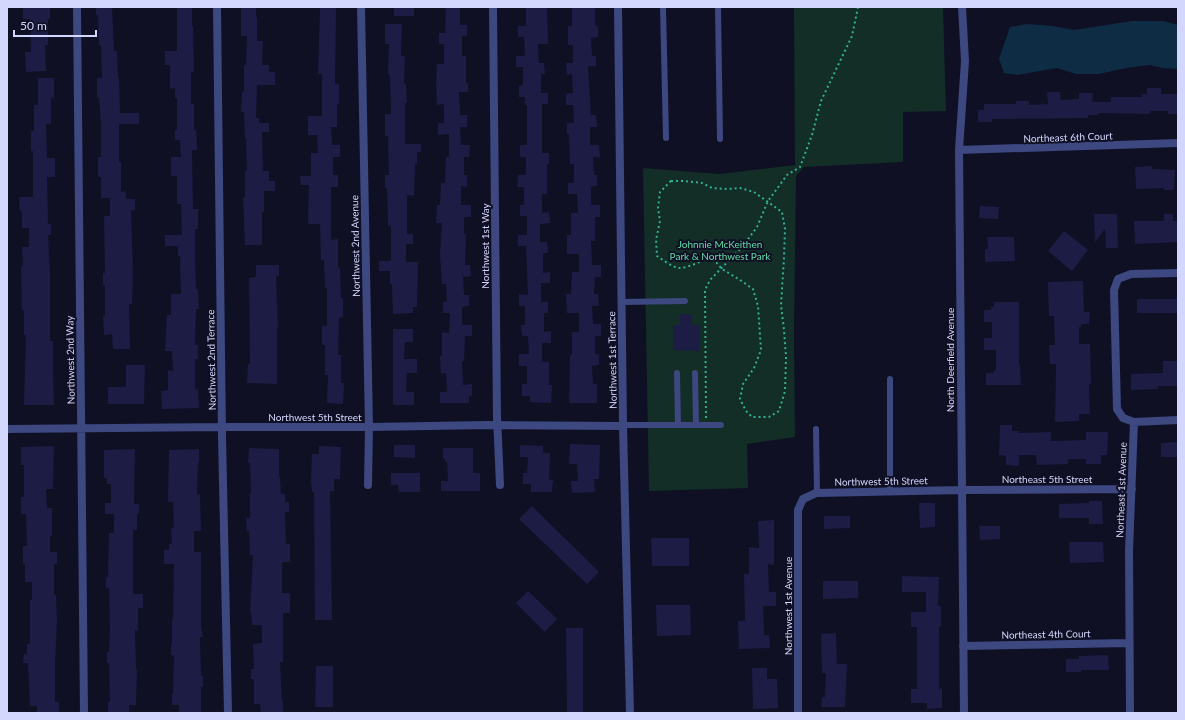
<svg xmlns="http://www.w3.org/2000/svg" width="1185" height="720" font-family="Lato,sans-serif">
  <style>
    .green { fill: #132d27 }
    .water { fill: #0e2c44 }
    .building { fill: #1d1c44 }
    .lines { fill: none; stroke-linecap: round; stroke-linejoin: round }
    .path { stroke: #34b092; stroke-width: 2; stroke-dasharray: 2 3; stroke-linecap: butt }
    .service { stroke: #3d4780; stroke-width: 6 }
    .minor { stroke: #3d4780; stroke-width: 8 }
    .labels { text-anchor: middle; stroke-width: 4; stroke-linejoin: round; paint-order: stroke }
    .street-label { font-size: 10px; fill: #d4d7fd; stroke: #0f1024 }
    .park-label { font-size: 10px; fill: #63daa6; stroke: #0f1024 }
  </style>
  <rect width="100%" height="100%" fill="#0f1024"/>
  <!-- green -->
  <path class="green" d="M794,7H943L946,111L903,112V162L804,167L796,176L794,334L795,437L747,444L748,488L649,491L643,168L719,174L795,165Z"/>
  <!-- water -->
  <path class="water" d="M1132,21H1163L1178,25V69L1163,68L1150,65L1126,68L1099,74H1076L1057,68L1017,75L1004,73L999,59L1010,27L1027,24L1053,26L1074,30Z"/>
  <!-- building -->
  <path class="building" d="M23,7H50V19H48V45H45L46,71L26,72L25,52H31L30,19H23Z
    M96,7H112L114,51H117L118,77H119L120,113H139V124H119V162H121V192L126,191V199H135V210H131L133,277L132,304H129L130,349H113L112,334L104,335L103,316H105V285H103V273H105L104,216H110V198H101V177H98V157H101V124L99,97L97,98V78H102L101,45H99L98,15H96Z
    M177,7H192V26H193L194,72H191V104H194V130H196L197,150H192L193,209H198V229H195V262L196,289H198L199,309H196L195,345H198V359H195V390L198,389L199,408L162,409L161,391L168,390V370L173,371L172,351H165L167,315H171V294H181L180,256H178V246H165V235H182L181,204H177V176H171V157H181L180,140H175V130H177V98H175V88L170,89V65H165V51H177Z
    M241,7H256V17H257V41H263L262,65H269V72H275V85H257L256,118H259V123H269V132H262L263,171H269V181H275V191H264V212H262V245H245L243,198H245V171H247L246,138H245L244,112H241L242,92H244V65H246L247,36H241Z
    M320,7H336L335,84H339V104H337V127H331L332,145H340V157H333V175H338V187H331V240L338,239V268L340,267L341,298H343V317L339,318L338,355H341V383H344L343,404L327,403L328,375H325V345H322V326H327V288H325L324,260H321L320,224H308L309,185H301L300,176H311V153H318L317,135H308V116H322V74H318Z
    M394,7H414V16H394Z
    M446,7H460V25H467V36H462V56H466V83H468V92H459L460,115H467V127H460L461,145H470L469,157H464V175H467V187L461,186V205H471V217H464V234H466L465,265H470L471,276L463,277L464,295H469V306L462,307V325H472V336H465L464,361H462L463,385L472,384V396H469V403H440V392H447L446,373L441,374L440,356H442V332L449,333L450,313H443V302H447L446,284H442L440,255L442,223H436L437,205H440L441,183H445L446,157H449V134L438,135V123H444V104L437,105L436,83L437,64H444V44H439V33H445Z
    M526,7H547L548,44H538L539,63H544L545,74H541V93H548V104H542V153H549V164H547V194H542V213L549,212L550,223L540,224V242H547L548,253H543V273L550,272V283H541V302H548V313H544V332L551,331V343H542V362H549V385H552L551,403L530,402V396H522V384H527V366H519V354H529L528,336H522L521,325H525V306H519V294L528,295L526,246H518V235H527V216H520V205H524V187H517L518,175H526V157H520V145H527V105H525V97H519V86L523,85V67H516V56H525L524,37H518V26H526Z
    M572,7H595V26H598V37L591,38L592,56H596V66H588L591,115H596L597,127H590V145H599L600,157H593L594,175H597V186L591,187V205H600V217H595V241H591L592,265H601V277H595L594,294H598L599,306H592L593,324H601V336H595V354H599V365L592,366L593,384H597V403H569L570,355H572V332H579V313H567L566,294H571L572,272H579V254H567V235H571V213H578L577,194H568V183H574V164H570L569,134H567V123H574L573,105H566V94L573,93L572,74L567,75L566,63H573V45H568V26H572Z
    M385,24H402L401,56H405L404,84H406L407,103H405V144H421V152H417V164H415L414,196L407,195V234H413V244H406V262H418L417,307H413V313L393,314L392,284H390V271H379V261H391V226H388L387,188H385V175H389L388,136H385V114H391L390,75H388L389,44H385Z
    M38,78H54V98H51V124H46L47,158H55V177H47L48,224H51V235H48L50,274V341H53V374L54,405H24L26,335H24V310H22L21,266H23L22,247H29V228H22V211H20L19,197H33V151H31V131H34V105H38Z
    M1147,88H1161V94H1178V114H1168V111H1150V114L1098,113V115H1088V118L992,119V122H978V110H984V104H1016V101H1029V105L1048,104L1047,92H1060L1061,100L1079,99V93H1093L1092,102H1111V97H1142V94H1147Z
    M1152,166V169L1175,170L1174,190H1164V188L1136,189L1135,167Z
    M980,206L999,207L998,219L979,218Z
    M1094,214H1117L1118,248H1106L1105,229L1095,242Z
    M1164,214H1173V221H1178V242L1135,244L1134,221H1164Z
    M1064,231L1088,250L1072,271L1048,251Z
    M987,237H1014L1015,261L985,262V249H988Z
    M256,265H279V276H276L278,328H277V384L247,383L248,364H250L249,278L256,277Z
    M1083,281L1084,312H1090L1089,324H1081V327H1079V344H1090L1091,384H1089L1090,414H1079V421L1055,422L1056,364H1050L1049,345H1055L1054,316H1049L1048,282Z
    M1137,299H1178V313H1137Z
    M994,302H1019V365H1020L1021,385H986V373H994V370H996V350H984V338H992V322H984V310H991V307H994Z
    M680,314L692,315V325H700L699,351L673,350V325H680Z
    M393,329H413V342H405L404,359H417V373H407L406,392H414V405H393Z
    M1163,361H1178V386H1158V389L1131,390V374L1163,373Z
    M126,365H145L144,404H108V387H126Z
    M1000,425H1012V431H1019V433L1051,432V441L1086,440V432H1108L1107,455H1101V464H1086V459H1068V464L1037,465L1036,455H1019V466L1006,465V456L999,455Z
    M1178,442V457H1161V443Z
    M570,444L600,445L599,479H594L595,492L572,493L571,481H578L577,464H569Z
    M394,445H415V458L394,457Z
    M520,445L543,446V453H550L549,480H553L552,492H531V484H523V473H527L528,457H520Z
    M54,446L53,489H46L47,508H52V536H50V552H57V564H54V595H56L57,620L55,664V702H59V713H37V706H30L28,663H23L24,654H27V644H30V600H32V582H25V564H23V546H27L26,514H21V497H24V465H21V447Z
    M319,446L341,447L340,479H334V491H330L332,620H315L314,492H312L311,481L312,454H319Z
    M249,448L279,449V477H280L281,494H285V502H289V512H285L286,544H290V562H282V593H290V613H283V662H280L282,701H283V712H261L260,704H254V679H251V669H254L253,644L262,643V625H252L251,612H250L253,555H250L249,531H247L246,518H250V494H251L250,463H248Z
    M443,448H473V473H480V491H441V481H448L447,462H445V459L443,458Z
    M135,449L134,504H139V513L137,514V530H133V594H143V608H138V631L135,630L136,669H137L136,705H129V713H108V702H110L109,663H107V652H109L110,627L109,588H106V577H108L109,533H114V514H105V503H111V484H107V478H104V450Z
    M199,449V463H198L197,495L200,494L201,531H194V552H201V626L203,637H200L201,676H203V687H201V712L179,713V705H172V694H173L174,655L171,656V644H172V619H173L174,564H164V550H169V544H172L171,528H174L173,502H168L169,450Z
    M391,473H420V492H399L398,485H391Z
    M1089,501H1102L1103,524H1089V518H1059V504L1089,503Z
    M919,503H935V527L920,528Z
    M532,506L599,572L587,584L519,519Z
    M824,516H850V528L824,529Z
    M774,520V565L768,564L769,592H776V606H763L764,635H769L770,648L739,649L738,621H745L744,574H749V547L759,548L758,521Z
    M979,526H1000V539L980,540Z
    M651,538H689V566H652Z
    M1069,542H1103L1104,562L1070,563Z
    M902,576L939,577L938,606H941V626H939V689L942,688V708L927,709V703H911V689H917V627H911V612H926V592H902Z
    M823,581H858V598L823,599Z
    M528,591L557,619L545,632L516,603Z
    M656,605H690L691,635L657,636Z
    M566,628H583V713H567Z
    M836,633L837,664H847L845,707H821L822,697H825L826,673H822L821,634Z
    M1108,655L1109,670H1081V672H1066V659H1079V656Z
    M316,666H333V707H315Z
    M752,668H767V679H777L778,708L753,709Z"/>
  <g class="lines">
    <!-- path -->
    <path class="path" d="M671,181H684L702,183L712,188L727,189L740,188L754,192L782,212L785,229L784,258L781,305L784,330L786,357L785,391L779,411L769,417H752L746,411L740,399L743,384L754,368L761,350L758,306L753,289L740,280L722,269L716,262L706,259C699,262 688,268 679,268C672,267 663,260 657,256L656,240L660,221L658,208L660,192Z
      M706,418L705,290L710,280L743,246L757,227L768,201L787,175L800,167L812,135L821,101L852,36L858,7"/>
    <!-- service -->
    <path class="service" d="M663,7L666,138
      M718,7L720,139
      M621,302L685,301
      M677,373L678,425
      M695,373L696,425
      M623,425H721
      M816,429L817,493
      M890,491V379"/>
    <!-- minor -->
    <path class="minor" d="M77,7L84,713
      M217,7L222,437L228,713
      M361,7L369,427L368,485
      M493,7L497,417L500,485
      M618,7L623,425L630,713
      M962,7L965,61L959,150L964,713
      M959,150L1178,143
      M1134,422L1178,420
      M7,429L222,427H369L487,425L623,426
      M963,646L1129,643
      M798,713V510L803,499L816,493L961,490L1132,489
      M1130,713L1129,551L1134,422L1123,418L1117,409L1114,290L1118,279L1131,274L1178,273"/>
  </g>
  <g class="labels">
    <!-- street labels -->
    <g class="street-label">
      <text transform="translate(1068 137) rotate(-2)" y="4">Northeast 6th Court</text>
      <text transform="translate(355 246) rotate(-91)" y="4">Northwest 2nd Avenue</text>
      <text transform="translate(485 246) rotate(-90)" y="4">Northwest 1st Way</text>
      <text transform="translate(70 360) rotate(-91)" y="4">Northwest 2nd Way</text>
      <text transform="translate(211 360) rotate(-91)" y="4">Northwest 2nd Terrace</text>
      <text transform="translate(612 360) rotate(-91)" y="4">Northwest 1st Terrace</text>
      <text transform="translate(950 360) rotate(-90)" y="4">North Deerfield Avenue</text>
      <text x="315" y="421">Northwest 5th Street</text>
      <text x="1047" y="483">Northeast 5th Street</text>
      <text transform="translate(881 481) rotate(-1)" y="4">Northwest 5th Street</text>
      <text transform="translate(1121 490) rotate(-88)" y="4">Northeast 1st Avenue</text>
      <text transform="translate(788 606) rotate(-90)" y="4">Northwest 1st Avenue</text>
      <text transform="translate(1046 634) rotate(-1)" y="4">Northeast 4th Court</text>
    </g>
    <!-- park labels -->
    <g class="park-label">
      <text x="720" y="248">Johnnie McKeithen<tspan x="720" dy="12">Park &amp; Northwest Park</tspan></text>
    </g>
  </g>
  <!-- border -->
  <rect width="1185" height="720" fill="none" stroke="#d4d7fd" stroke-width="16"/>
  <!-- scale -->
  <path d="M14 30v6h82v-6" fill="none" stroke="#d4d7fd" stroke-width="2"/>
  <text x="20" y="30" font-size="12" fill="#d4d7fd" stroke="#0f1024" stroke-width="3" paint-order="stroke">50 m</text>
</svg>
